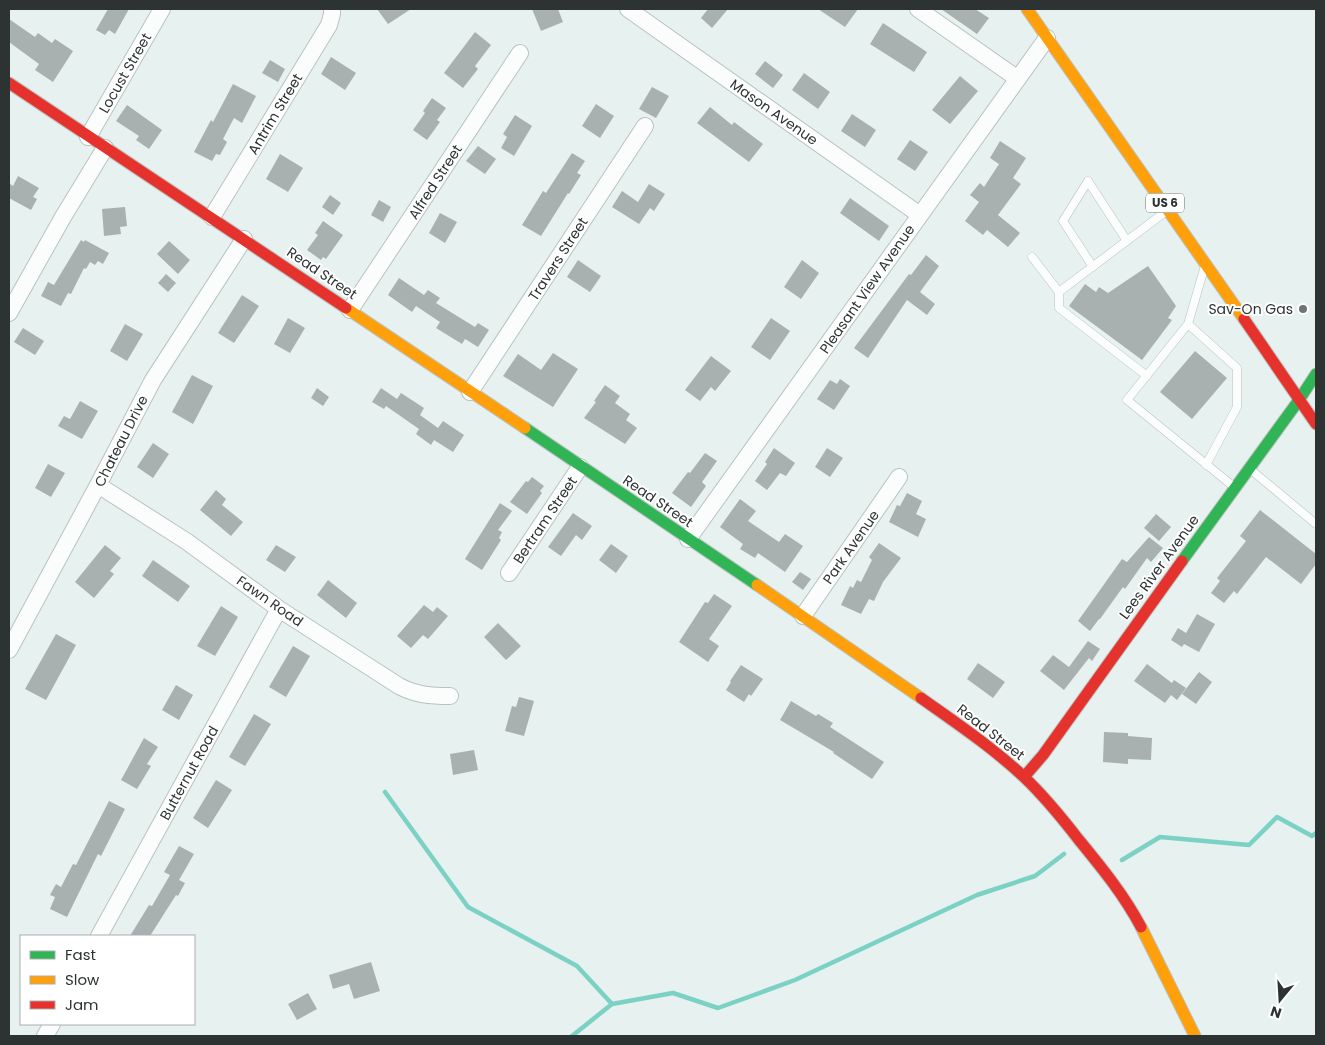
<svg xmlns="http://www.w3.org/2000/svg" width="1325" height="1045" font-family="Poppins,sans-serif">
  <style>
    .lines { fill: none; stroke-linecap: round; stroke-linejoin: round }
    .stream { stroke: #7cd1c5; stroke-width: 4.5 }
    .building { fill: #a9b1b0 }
    .lane-casing { stroke: #bac2c0; stroke-width: 9 }
    .street-casing { stroke: #bac2c0; stroke-width: 18 }
    .fast-casing { stroke: #bac2c0; stroke-width: 13 }
    .slow-casing { stroke: #bac2c0; stroke-width: 13 }
    .jam-casing { stroke: #bac2c0; stroke-width: 13 }
    .lane { stroke: #fbfdfd; stroke-width: 8 }
    .street { stroke: #fbfdfd; stroke-width: 16 }
    .fast { stroke: #30b455; stroke-width: 11 }
    .slow { stroke: #ff9f0a; stroke-width: 11 }
    .jam { stroke: #e5322d; stroke-width: 11 }
    .poi-dot { fill: #6d7674; stroke: #fff; stroke-width: 2 }
    .labels { text-anchor: middle; stroke-width: 4; stroke-linejoin: round; paint-order: stroke }
    .shield { fill: #fff; stroke: #6b7070; stroke-width: 1 }
    .shield-label { font-size: 12px; font-weight: bold; fill: #2c3332 }
    .street-label { font-size: 14px; fill: #2c3332; stroke: #fff }
    .poi-label { font-size: 14px; fill: #2c3332; stroke: #fff; text-anchor: end }
  </style>
  <rect width="100%" height="100%" fill="#e7f1ef"/>
  <g class="lines">
    <!-- stream -->
    <path class="stream" d="M385,792L468,907L577,966L612,1004
      M1122,860L1160,837L1249,845L1277,817L1312,836L1316,833
      M572,1036L612,1004L673,993L718,1008L795,980L977,895L1035,876L1064,854"/>
  </g>
  <!-- building -->
  <path class="building" d="M108,9H129L115,34L109,30L105,35L96,30Z
    M377,9H411L388,24Z
    M532,9H558L563,22L541,31Z
    M708,9H728L712,28L701,18Z
    M818,9H858L845,27Z
    M941,9H975L989,18L977,34Z
    M9,19L35,37L38,33L52,43L55,39L73,51L53,82L35,70L39,64L9,42Z
    M883,23L927,52L914,72L870,44Z
    M475,32L491,45L475,66L478,69L463,88L444,73Z
    M331,57L356,73L345,90L321,74Z
    M270,60L285,69L278,82L262,73Z
    M765,61L783,75L773,88L755,74Z
    M804,73L830,92L818,109L792,90Z
    M960,76L978,91L950,124L932,110Z
    M233,84L256,96L242,123L234,118L223,139L227,142L220,155L216,154L212,161L194,152L211,120L213,122Z
    M652,87L669,96L656,118L639,109Z
    M432,98L446,108L437,120L440,122L427,140L413,130L425,113L423,111Z
    M596,104L614,116L600,138L582,126Z
    M127,105L162,130L149,149L136,140L139,136L116,121Z
    M710,107L732,125L734,122L763,144L749,162L697,123Z
    M852,114L876,130L865,147L841,131Z
    M515,115L532,126L514,156L501,148L507,137L503,134Z
    M910,140L928,152L915,171L897,159Z
    M1000,141L1026,158L1013,178L1021,184L998,215L1020,233L1008,247L987,230L983,235L965,221L979,202L970,195L980,183L984,187L999,164L990,158Z
    M478,146L496,159L485,174L466,161Z
    M572,153L585,161L577,173L581,175L569,194L568,193L541,236L522,225L543,191L546,193Z
    M280,154L303,168L288,192L266,179Z
    M18,176L39,188L33,197L37,199L31,210L9,198V183L13,186Z
    M649,184L665,194L654,211L650,208L639,224L612,207L622,191L638,202Z
    M330,195L341,203L333,215L322,207Z
    M850,198L889,226L879,241L840,213Z
    M379,200L391,207L383,222L371,215Z
    M125,207L127,226L120,227L121,234L104,236L102,209Z
    M440,213L457,222L445,243L429,233Z
    M323,221L343,235L326,259L323,257L321,260L307,250L318,235L315,233Z
    M81,240L84,242L85,240L109,253L103,264L98,261L95,265L90,262L86,269L84,268L71,294L68,293L61,306L41,296L48,282L54,285Z
    M169,241L190,260L178,274L157,254Z
    M926,255L939,266L920,292L935,304L927,315L907,300L868,358L854,348L909,274L911,275Z
    M578,260L601,276L590,292L567,277Z
    M802,260L819,273L801,299L784,287Z
    M1148,266L1176,306L1168,318L1172,320L1142,360L1069,306L1085,284L1096,292L1099,287L1108,293Z
    M166,274L176,283L168,292L158,283Z
    M399,278L424,295L428,290L440,298L436,303L475,327L478,323L489,330L478,347L465,339L462,344L436,328L440,322L416,306L412,312L388,295Z
    M242,295L259,306L234,343L218,333Z
    M288,318L305,328L290,353L274,344Z
    M771,318L790,331L770,360L751,347Z
    M125,324L143,334L127,361L110,351Z
    M23,328L44,341L35,355L14,342Z
    M1195,351L1227,378L1192,419L1160,392Z
    M553,353L578,369L553,407L503,376L518,354L541,370Z
    M711,356L731,371L715,391L711,387L700,401L685,390Z
    M192,375L213,386L193,424L172,412Z
    M840,379L850,386L834,410L817,399L830,380L837,384Z
    M605,385L620,396L615,403L630,414L626,420L637,428L625,444L584,418L596,402L594,401Z
    M317,388L329,397L323,406L311,398Z
    M381,388L397,399L401,393L424,408L420,415L438,428L443,421L464,435L453,452L434,440L431,445L416,434L419,429L386,406L384,409L372,402Z
    M80,401L98,411L82,439L58,426L64,416L70,419Z
    M153,443L169,454L153,478L137,467Z
    M774,448L795,463L786,476L780,473L767,490L755,481L767,464L765,462Z
    M827,448L843,458L830,477L815,467Z
    M705,453L717,461L702,482L706,486L691,507L672,493L688,472L690,473Z
    M48,464L65,473L51,497L35,488Z
    M532,477L544,486L540,491L542,493L527,514L510,502L526,481L528,482Z
    M216,490L226,499L222,505L243,522L231,536L200,510Z
    M907,493L922,501L916,514L926,519L918,537L889,522L897,505L900,506Z
    M740,499L756,511L748,521L779,542L785,534L803,546L785,572L758,553L755,558L740,549L743,544L720,527Z
    M500,503L512,511L498,530L502,532L499,538L501,540L482,570L465,559Z
    M1260,510L1316,554V564L1301,584L1266,557L1237,594L1234,591L1224,603L1211,593L1220,581L1217,578L1246,541L1240,536Z
    M573,513L592,526L582,540L576,535L561,556L548,547Z
    M1156,514L1171,527L1159,541L1144,528Z
    M1149,537L1163,548L1151,562L1147,558L1125,589L1123,587L1100,619H1099L1090,631L1078,621L1122,559L1127,562Z
    M879,543L901,558L883,582L874,601L869,599L861,614L841,605L850,586L853,588L857,580L861,582L872,560L869,557Z
    M611,544L628,556L616,573L599,560Z
    M105,545L121,558L110,571L114,574L94,598L75,582Z
    M276,545L296,557L285,572L266,560Z
    M153,560L190,586L178,602L142,576Z
    M800,572L811,579L803,590L792,582Z
    M328,580L357,603L346,618L317,595Z
    M714,594L732,606L709,639L719,646L708,662L679,642L705,602L708,603Z
    M424,605L433,612L437,607L448,616L428,639L423,635L411,648L397,636Z
    M221,606L238,617L215,656L197,646Z
    M1197,614L1215,624L1199,652L1184,644L1182,647L1171,640L1178,628L1186,633Z
    M498,623L521,646L506,660L484,637Z
    M56,634L76,645L46,700L25,689Z
    M1088,641L1100,649L1092,661L1089,658L1064,690L1040,671L1053,655L1069,667Z
    M293,646L310,656L286,697L269,687Z
    M978,663L1005,682L993,698L967,679Z
    M1147,664L1172,683L1174,680L1186,688L1177,700L1171,695L1165,703L1134,681Z
    M741,665L763,679L751,696L749,694L744,702L726,690L731,682L730,681Z
    M1199,672L1212,682L1196,704L1182,694Z
    M176,685L193,695L179,720L162,710Z
    M519,697L534,701L524,736L505,731L512,706L516,707Z
    M791,701L816,716L818,714L833,723L830,727L884,762L872,779L833,753L834,752L780,720Z
    M254,714L271,724L245,766L229,757Z
    M1104,732L1128,733V736L1152,738L1151,760L1128,759V764L1103,762Z
    M144,738L158,747L147,764L151,766L137,789L121,780Z
    M474,750L478,770L453,775L450,754Z
    M216,780L232,790L208,828L193,818Z
    M109,801L125,809L101,856L98,854L67,917L50,909L55,897L50,895L56,884L61,887L73,864L76,865Z
    M179,846L194,854L179,880L185,883L178,896L176,895L150,936H130L149,905L152,906L170,875L164,872Z
    M371,962L380,991L354,999L349,984L333,989L329,975Z
    M308,993L317,1009L297,1020L288,1004Z"/>
  <g class="lines">
    <!-- lane casing -->
    <g class="lane-casing">
      <path id="lane" d="M1032,257L1059,292L1165,212
        M1093,267L1063,221L1088,181L1127,241
        M1204,269L1188,324L1127,400L1233,486
        M1059,292V308L1147,376
        M1188,324L1237,368V407L1206,465
        M1250,469L1316,524"/>
    </g>
    <!-- street casing -->
    <g class="street-casing">
      <path id="street" d="M628,9L920,215
        M918,9L1018,79
        M88,137L162,9
        M212,217L329,25L332,14V9
        M350,310L520,53
        M9,313L63,217L105,148
        M470,392L645,126
        M98,485L186,541L279,609L399,686C416,695 431,696 450,696
        M688,539L1047,38
        M509,573L580,467
        M803,616L899,477
        M9,650L98,485L153,380L244,239
        M99,936L279,609
        M45,1036L52,1024"/>
    </g>
    <!-- fast casing -->
    <g class="fast-casing">
      <path id="fast" d="M525,428L757,585
        M1182,561L1299,400L1316,374"/>
    </g>
    <!-- slow casing -->
    <g class="slow-casing">
      <path id="slow" d="M1027,9L1244,319
        M346,308L525,428
        M757,585L921,698
        M1141,927L1195,1036"/>
    </g>
    <!-- jam casing -->
    <g class="jam-casing">
      <path id="jam" d="M9,83L346,308
        M1244,319L1316,424
        M921,698C956,723 992,747 1024,777C1044,796 1062,818 1079,840C1102,868 1124,895 1141,927
        M1024,777L1043,755L1182,561"/>
    </g>
    <!-- lane -->
    <use href="#lane" class="lane"/>
    <!-- street -->
    <use href="#street" class="street"/>
    <!-- fast -->
    <use href="#fast" class="fast"/>
    <!-- slow -->
    <use href="#slow" class="slow"/>
    <!-- jam -->
    <use href="#jam" class="jam"/>
  </g>
  <!-- markers -->
  <circle class="poi-dot" cx="1303" cy="309" r="5"/>
  <g class="labels">
    <!-- shield labels -->
    <rect class="shield" x="1146" y="193.5" width="38" height="19" rx="4"/>
    <g class="shield-label">
      <text x="1165" y="207">US 6</text>
    </g>
    <!-- street labels -->
    <g class="street-label">
      <text transform="translate(125 73) rotate(-60)" y="5">Locust Street</text>
      <text transform="translate(774 112) rotate(35)" y="5">Mason Avenue</text>
      <text transform="translate(275 114) rotate(-59)" y="5">Antrim Street</text>
      <text transform="translate(435 182) rotate(-57)" y="5">Alfred Street</text>
      <text transform="translate(558 259) rotate(-57)" y="5">Travers Street</text>
      <text transform="translate(322 273) rotate(34)" y="5">Read Street</text>
      <text transform="translate(867 289) rotate(-55)" y="5">Pleasant View Avenue</text>
      <text transform="translate(121 441) rotate(-63)" y="5">Chateau Drive</text>
      <text transform="translate(658 501) rotate(34)" y="5">Read Street</text>
      <text transform="translate(545 520) rotate(-56)" y="5">Bertram Street</text>
      <text transform="translate(851 547) rotate(-55)" y="5">Park Avenue</text>
      <text transform="translate(1159 567) rotate(-54)" y="5">Lees River Avenue</text>
      <text transform="translate(270 601) rotate(35)" y="5">Fawn Road</text>
      <text transform="translate(991 732) rotate(38)" y="5">Read Street</text>
      <text transform="translate(189 773) rotate(-61)" y="5">Butternut Road</text>
    </g>
    <!-- poi labels -->
    <g class="poi-label">
      <text x="1293" y="314">Sav-On Gas</text>
    </g>
  </g>
  <!-- border -->
  <rect width="1325" height="1045" fill="none" stroke="#2c3332" stroke-width="20"/>
  <!-- legend -->
  <rect x="20" y="935" width="175" height="90" fill="#ffffff" stroke="#abadad"/>
  <rect x="30" y="951" width="25" height="8" fill="#30b455" stroke="#abadad"/>
  <text x="65" y="960" font-size="15" fill="#2c3332">Fast</text>
  <rect x="30" y="976" width="25" height="8" fill="#ff9f0a" stroke="#abadad"/>
  <text x="65" y="985" font-size="15" fill="#2c3332">Slow</text>
  <rect x="30" y="1001" width="25" height="8" fill="#e5322d" stroke="#abadad"/>
  <text x="65" y="1010" font-size="15" fill="#2c3332">Jam</text>
  <!-- north arrow -->
  <g transform="translate(1280 1000) rotate(198)" stroke="#ffffff" stroke-width="4" paint-order="stroke">
  <path d="M0-4L9 19L0 12L-9 19Z" fill="#2c3332"/>
  <text y="-8" font-size="14" font-weight="bold" text-anchor="middle" fill="#2c3332">N</text>
  </g>
</svg>
